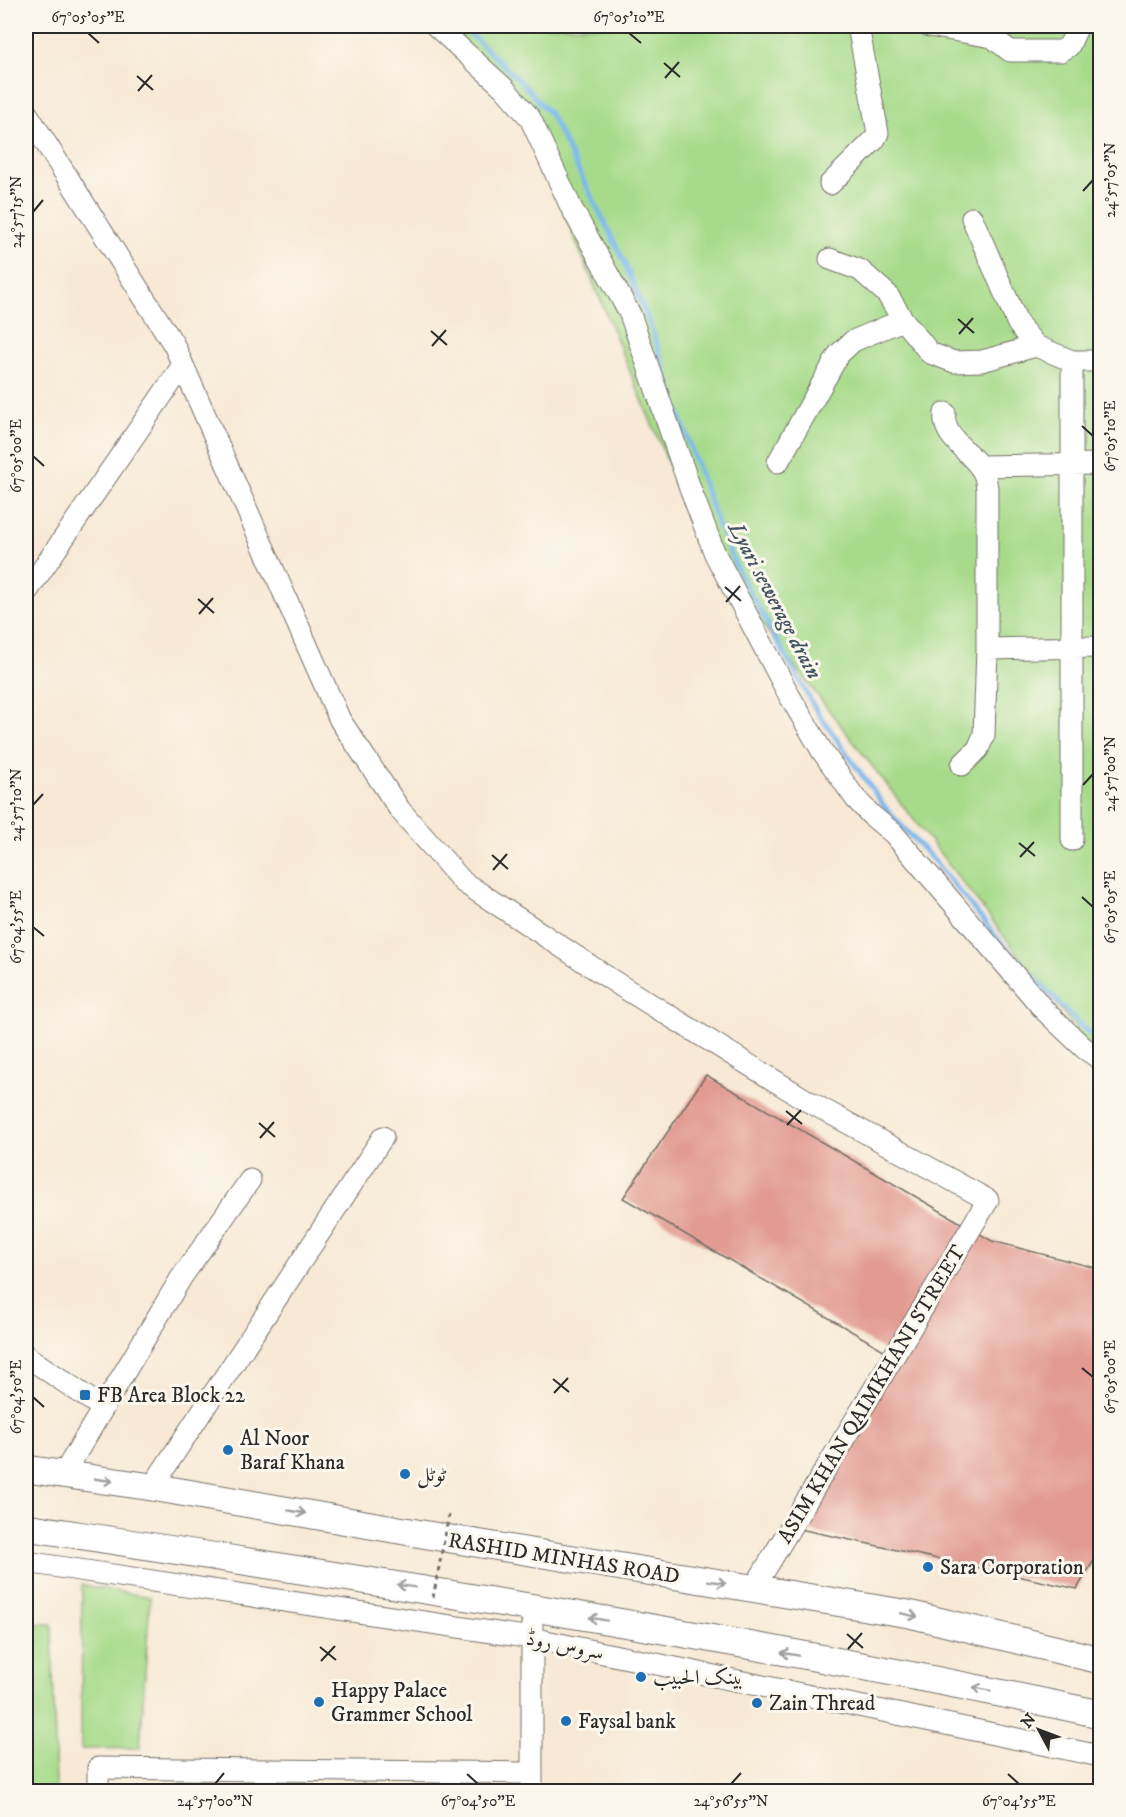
<svg xmlns="http://www.w3.org/2000/svg" width="1126" height="1817" font-family="'IM FELL DW Pica',Amiri,serif">
  <style>
    .green { fill: #a7db8b; stroke: #69835b; stroke-width: 1.5 }
    .lines { fill: none; stroke-linecap: round; stroke-linejoin: round }
    .stream { stroke: #7ab8ed; stroke-width: 5 }
    .building { fill: #e29a91 }
    .minor-casing { stroke: #736e67; stroke-width: 23 }
    .major-casing { stroke: #736e67; stroke-width: 29 }
    .minor { stroke: #fff; stroke-width: 21 }
    .major { stroke: #fff; stroke-width: 27 }
    .path-bridge { stroke: #736e67; stroke-width: 3; stroke-dasharray: 4.5 4.5; stroke-linecap: butt }
    .oneway { stroke: #a0a0a0 }
    .ticks { fill: none; stroke: #2b2b2b; stroke-width: 2 }
    .poi-dot { fill: #1f6fb2; stroke: #fbf7ec; stroke-width: 2 }
    .labels { text-anchor: middle; stroke-width: 6; stroke-linejoin: round; paint-order: stroke }
    .street-label { font-size: 21px; fill: #2b2b2b; stroke: #fbf7ec }
    .poi-label { font-size: 21px; fill: #2b2b2b; stroke: #fbf7ec; text-anchor: start }
    .water-label { font-size: 22px; font-style: italic; fill: #435565; stroke: #fbf7ec }
    .neatline { fill: none; stroke: #2b2b2b; stroke-width: 2 }
    .ticks-label { font-size: 15px; text-anchor: middle; fill: #2b2b2b }
  </style>
  <rect width="100%" height="100%" fill="#fbf7ec"/>
  <filter id="ink" filterUnits="userSpaceOnUse"><feTurbulence type="fractalNoise" baseFrequency=".0167" numOctaves="2"/><feDisplacementMap in="SourceGraphic" scale="12" xChannelSelector="R" yChannelSelector="G"/><feConvolveMatrix kernelMatrix="1 2 1 2 8 2 1 2 1" color-interpolation-filters="sRGB"/></filter>
  <filter id="wash" filterUnits="userSpaceOnUse"><feTurbulence type="fractalNoise" baseFrequency=".008" numOctaves="4" result="noise"/><feDisplacementMap in="SourceGraphic" scale="24" xChannelSelector="R" yChannelSelector="G"/><feGaussianBlur stdDeviation="1.35" result="paint"/><feColorMatrix in="noise" values="0 0 0 0 0 0 0 0 0 0 0 0 0 0 0 0 0 1.4 0 .05"/><feComposite in="paint" operator="in"/></filter>
  <g filter="url(#wash)">
    <rect width="100%" height="100%" fill="#f8e9d6"/>
    <!-- green -->
    <path class="green" d="M422,26H1100V1060L704,549L512,88Z
      M82,1585L150,1597L140,1748L81,1749Z
      M26,1623L52,1624L56,1791H26Z"/>
    <g class="lines">
      <!-- stream -->
      <path class="stream" d="M462,26L521,82L550,114L624,261L651,327L676,405L718,525L739,573L816,710L887,810L935,862L1005,947L1079,1024L1100,1042"/>
    </g>
    <g id="blocks">
      <!-- building -->
      <path class="building" d="M706,1075L992,1241L1100,1269V1550L1077,1589L795,1528L894,1356L623,1198Z"/>
    </g>
  </g>
  <g filter="url(#ink)">
    <use href="#blocks" fill-opacity="0" stroke="#736e67" stroke-width="1.5"/>
    <g class="lines">
      <!-- minor casing -->
      <g class="minor-casing">
        <path id="minor" d="M436,26L504,88L530,118L571,207L630,314L690,488L715,554L789,695L822,751L855,798L871,815L893,833L1046,1012L1084,1048L1100,1059
          M929,26L992,37L1010,51H1061L1069,46L1078,26
          M26,112L174,345L340,720L400,810L463,882L621,986L806,1100L988,1200L754,1588
          M830,184L875,139L878,133L858,26
          M972,218L1018,324L1036,346L1072,361H1100
          M830,259L860,270L887,294L903,320L930,353L954,362L982,361L1036,346
          M945,413C941,439 975,453 984,474C986,478 986,484 987,488V649L984,735L978,749L962,765
          M778,462L839,354L853,341L903,320
          M979,466L1100,464
          M26,593L183,365
          M987,649L1100,647
          M1072,840V361
          M26,1356L103,1408
          M63,1475L181,1278L250,1180
          M152,1487L383,1137
          M26,1562L531,1638L1100,1756
          M98,1792V1768L532,1773
          M532,1792V1624"/>
      </g>
      <!-- major casing -->
      <g class="major-casing">
        <path id="major" d="M26,1469L152,1487L445,1538L909,1614L1100,1660
          M26,1527C385,1583 745,1638 1100,1714"/>
      </g>
      <!-- minor -->
      <use href="#minor" class="minor"/>
      <!-- major -->
      <use href="#major" class="major"/>
      <!-- path-bridge -->
      <path class="path-bridge" d="M433,1598L449,1515"/>
    </g>
    <!-- one-way arrows -->
    <defs><path id="oneway-shaft" d="M-6 0H5M1.5-3L5.5 0L1.5 3" fill="none" stroke-width="1.6" stroke-linecap="round" stroke-linejoin="round" transform="scale(1.5)"/></defs>
    <g class="oneway">
      <use href="#oneway-shaft" transform="translate(104 1480) rotate(8)"/>
      <use href="#oneway-shaft" transform="translate(297 1512) rotate(10)"/>
      <use href="#oneway-shaft" transform="translate(717 1582) rotate(9)"/>
      <use href="#oneway-shaft" transform="translate(406 1586) rotate(-171)"/>
      <use href="#oneway-shaft" transform="translate(909 1615) rotate(12)"/>
      <use href="#oneway-shaft" transform="translate(598 1619) rotate(-170)"/>
      <use href="#oneway-shaft" transform="translate(790 1654) rotate(-170)"/>
      <use href="#oneway-shaft" transform="translate(982 1689) rotate(-168)"/>
    </g>
  </g>
  <!-- ticks -->
  <path class="ticks" d="M88,33L99,43M629,33L641,43M664,63L680,77M137,76L153,90M665,78L679,62M138,91L152,75M1083,191L1093,180M33,212L43,200M958,319L974,333M431,331L447,345M959,334L973,318M432,346L446,330M1082,426L1093,436M33,456L44,466M725,587L741,601M198,599L214,613M726,602L740,586M199,614L213,598M1083,785L1093,774M33,805L43,794M1019,843L1035,856M492,855L508,869M1020,857L1034,842M493,870L507,854M1082,897L1093,907M33,927L44,936M786,1111L802,1124M259,1123L275,1137M787,1125L801,1110M260,1138L274,1122M1082,1368L1093,1377M553,1379L569,1392M554,1393L568,1378M33,1397L44,1407M847,1634L863,1648M320,1647L336,1660M848,1649L862,1633M321,1661L335,1646M467,1774L478,1784M1008,1774L1019,1784M215,1784L224,1773M731,1784L741,1773"/>
  <!-- markers -->
  <g class="poi-dot">
    <rect x="79" y="1389" width="12" height="12" rx="3"/>
    <circle cx="228" cy="1450" r="6"/>
    <circle cx="405" cy="1474" r="6"/>
    <circle cx="928" cy="1567" r="6"/>
    <circle cx="641" cy="1677" r="6"/>
    <circle cx="319" cy="1702" r="6"/>
    <circle cx="757" cy="1703" r="6"/>
    <circle cx="566" cy="1721" r="6"/>
  </g>
  <g class="labels">
    <!-- street labels -->
    <g class="street-label">
      <text transform="translate(871 1394) rotate(-59)" y="7">ASIM KHAN QAIMKHANI STREET</text>
      <text transform="translate(564 1558) rotate(9)" y="7">RASHID MINHAS ROAD</text>
      <text transform="translate(565 1645) rotate(11)" y="7">سروس روڈ</text>
    </g>
    <!-- poi labels -->
    <g class="poi-label">
      <text x="97" y="1402">FB Area Block 22</text>
      <text x="240" y="1445">Al Noor<tspan x="240" dy="24">Baraf Khana</tspan></text>
      <text x="417" y="1481">ٹوٹل</text>
      <text x="940" y="1574">Sara Corporation</text>
      <text x="653" y="1684">بينک الحبيب</text>
      <text x="331" y="1697">Happy Palace<tspan x="331" dy="24">Grammer School</tspan></text>
      <text x="769" y="1710">Zain Thread</text>
      <text x="578" y="1728">Faysal bank</text>
    </g>
    <!-- water labels -->
    <g class="water-label">
      <text transform="translate(776 600) rotate(62)" y="8">Lyari sewerage drain</text>
    </g>
  </g>
  <!-- margin -->
  <rect width="1126" height="1817" fill="none" stroke="#fbf7ec" stroke-width="66"/>
  <!-- north arrow -->
  <g transform="translate(1039 1730) rotate(311)" stroke="#fbf7ec" stroke-width="4.5" paint-order="stroke">
  <path d="M0-4.5L10 22L0 15L-10 22Z" fill="#2b2b2b"/>
  <text y="-9" font-size="16" font-weight="bold" text-anchor="middle" fill="#2b2b2b">N</text>
  </g>
  <rect x="33" y="33" width="1060" height="1751" class="neatline"/>
  <g class="ticks-label">
    <text x="88" y="22">67°05'05"E</text>
    <text x="629" y="22">67°05'10"E</text>
    <text transform="translate(1110 180) rotate(-90)" y="5">24°57'05"N</text>
    <text transform="translate(16 212) rotate(-90)" y="5">24°57'15"N</text>
    <text transform="translate(1110 436) rotate(-90)" y="5">67°05'10"E</text>
    <text transform="translate(16 456) rotate(-90)" y="5">67°05'00"E</text>
    <text transform="translate(1110 774) rotate(-90)" y="5">24°57'00"N</text>
    <text transform="translate(16 805) rotate(-90)" y="5">24°57'10"N</text>
    <text transform="translate(1110 907) rotate(-90)" y="5">67°05'05"E</text>
    <text transform="translate(16 927) rotate(-90)" y="5">67°04'55"E</text>
    <text transform="translate(1110 1377) rotate(-90)" y="5">67°05'00"E</text>
    <text transform="translate(16 1397) rotate(-90)" y="5">67°04'50"E</text>
    <text x="215" y="1806">24°57'00"N</text>
    <text x="478" y="1806">67°04'50"E</text>
    <text x="731" y="1806">24°56'55"N</text>
    <text x="1019" y="1806">67°04'55"E</text>
  </g>
</svg>
